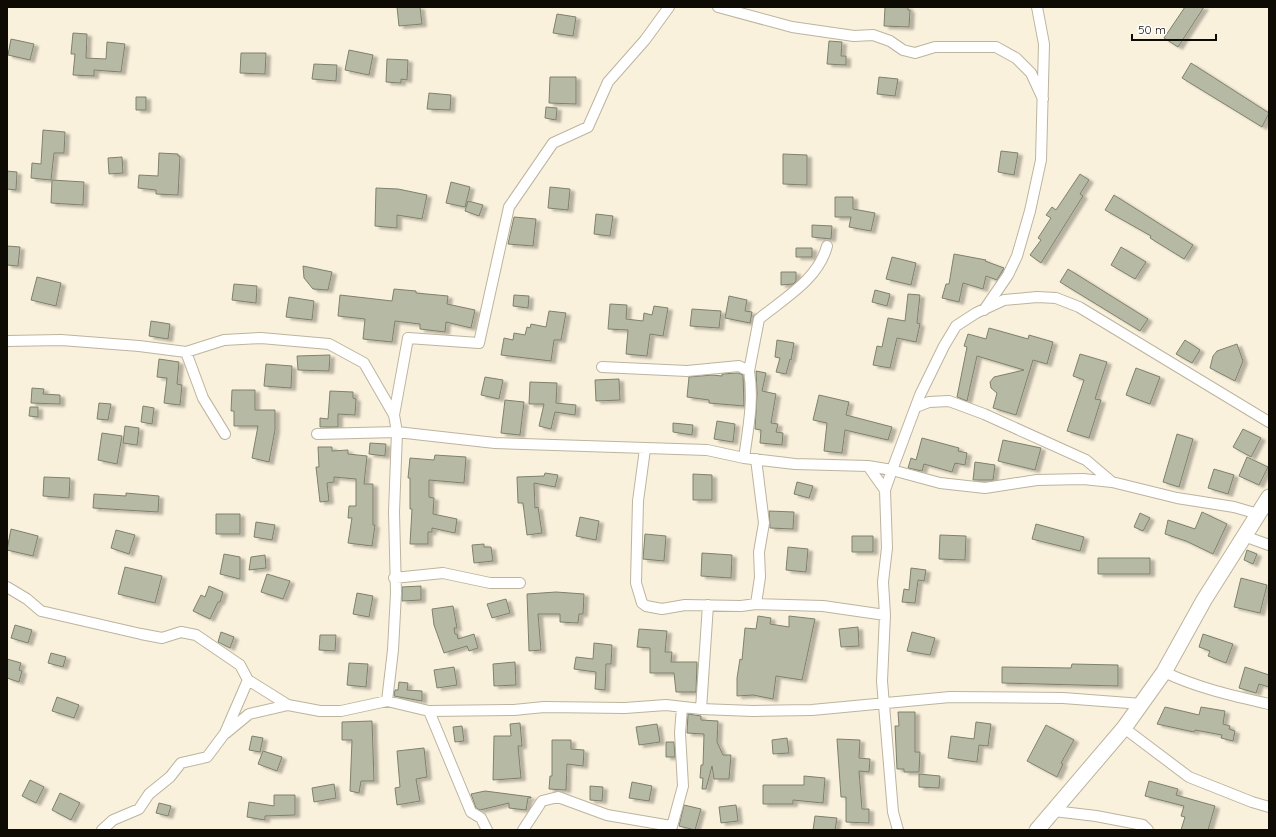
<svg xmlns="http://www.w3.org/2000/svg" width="1276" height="837" font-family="Quicksand,sans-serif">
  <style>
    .building { fill: #b6b9a3; stroke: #7e816c; filter: url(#shadow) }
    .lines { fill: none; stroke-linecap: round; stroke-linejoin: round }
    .minor-casing { stroke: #bcb49f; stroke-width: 12 }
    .secondary-casing { stroke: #bcb49f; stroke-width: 17 }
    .minor { stroke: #fff; stroke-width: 10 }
    .secondary { stroke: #fff; stroke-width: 15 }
  </style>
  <defs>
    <filter id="shadow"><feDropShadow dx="4.5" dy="2.5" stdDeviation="1" flood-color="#0004"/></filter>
  </defs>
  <rect width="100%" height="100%" fill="#faf1dc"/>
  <!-- building -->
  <path class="building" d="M397,7H420L422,24L399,26Z
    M885,7H908V10H910L909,27L884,26Z
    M1185,7H1204L1178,47L1164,38Z
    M557,14L576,17L573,36L553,33Z
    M73,33L87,34L86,58L106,59L107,42L125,44L121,72L94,70V76L73,75L75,54H71Z
    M11,39L34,44L30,60L8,55Z
    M829,41L842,42L841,56H846V65L827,64Z
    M349,50L373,55L369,75L345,70Z
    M241,53H266L265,74L240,73Z
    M387,59L408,60L407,80L401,79V83L386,82Z
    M1191,63L1269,113L1262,127L1182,78Z
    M314,64L337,65L336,81L312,79Z
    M550,77H576V104L549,103Z
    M879,77L898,79L895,96L877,94Z
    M429,93L451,95L450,110L427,109Z
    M136,97H146V110H136Z
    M546,107L557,108L556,120L545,118Z
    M43,130L65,132L64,153H54L51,180L31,178L32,163L41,164Z
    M1001,151L1018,153L1014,175L998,172Z
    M159,153L178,154V156H180L178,195L156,194V190L138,188L139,175L158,176Z
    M783,154L807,155V185L783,184Z
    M122,157L123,173L109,174L108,158Z
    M7,171L17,172L16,190L7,189Z
    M1080,174L1089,180L1080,194L1083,196L1041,263L1030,255L1041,240L1038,238L1051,218L1046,215L1052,207L1056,210Z
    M52,180L84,182L83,205L51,203Z
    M451,182L470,187L465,207L446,203Z
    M550,187L570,189L568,210L548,208Z
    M376,188L398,189L427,195L422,219L397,215V228L375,226Z
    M1114,195L1193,245L1184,259L1150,238L1151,236L1105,210Z
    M835,197H853V209L875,213L871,231L849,227L851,217H835Z
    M468,201L483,205L479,216L465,211Z
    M596,214L613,216L610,236L594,234Z
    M514,217L536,219L533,246L508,244Z
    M812,225L832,226L831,239L812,237Z
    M7,246L20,247L18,266L7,265Z
    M1121,247L1146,262L1135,279L1111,265Z
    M796,248H812V257H796Z
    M954,254L986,260L985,261L1004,268L997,280L986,276L983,289L963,283L959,302L942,298L946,284H949Z
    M892,257L916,263L911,285L886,279Z
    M303,266L332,272L328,290L313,289L304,278Z
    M1068,269L1148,319L1140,331L1060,282Z
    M781,272H796V281L793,284L781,285Z
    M37,277L61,283L56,306L31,300Z
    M234,284L257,286L256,303L232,300Z
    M394,289L416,291V293L448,296L447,304L475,310L471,328L446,322L445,332L420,329V324L395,321L392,342L363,339L365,319L338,316L340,295L392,301Z
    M875,290L890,294L887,306L872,302Z
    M908,294L920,295L917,323L920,324L916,342L897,338L890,368L873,365L877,346L882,347L888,318L905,321Z
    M514,295L529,296L528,308L513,306Z
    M729,296L747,300L745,311L752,312L750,323L725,318Z
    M289,297L314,301L312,320L286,317Z
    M610,304L627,305L626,319L643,321L644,313L652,315L654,306L668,308L663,336L650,334L647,356L626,354L628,330L608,329Z
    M692,309L721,311L719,328L690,326Z
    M549,311L566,313L561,340H554L551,361L501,355L504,338L513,340L514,333L525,335L527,327L530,328L531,324L546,327Z
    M151,321L170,324L168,339L149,336Z
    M989,328L1028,339L1029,335L1053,342L1047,364L1033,360L1016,415L993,408L997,393L991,388L990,382L994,377L1024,370L977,356L967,401L957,397L967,347L964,346L968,334L986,339Z
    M777,340L794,343L791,360L790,359L786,374L776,372L780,358L775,357Z
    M1185,340L1200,350L1192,363L1176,354Z
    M1237,344L1243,361L1235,381L1210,368L1213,356L1217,351Z
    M1080,354L1107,362L1095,399L1101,400L1089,438L1067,431L1084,380L1073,376Z
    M330,355L329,371L298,370L297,356Z
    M159,359L179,362L177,384L182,385L180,405L164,403L167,378L157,377Z
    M266,364L292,366L291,388L264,386Z
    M1136,368L1160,377L1150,404L1126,395Z
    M756,371L766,373L762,391L776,394L771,423L778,424L776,432L783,433L782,445L760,443L761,430L755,429L757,393Z
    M738,373L743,375L744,406L709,403V400L687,397L689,377L712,375L722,376V374Z
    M485,377L503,380L499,399L481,395Z
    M619,379L620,400L596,401L595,380Z
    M530,382L557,383L556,403L576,405L575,415L555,412L551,429L539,426L544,404H529Z
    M32,388L44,389L43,394L60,395V404L31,403Z
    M232,390H255V410H275V430L269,462L252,458L258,426H234V411H231Z
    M330,391L353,392V398L356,399L355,415L338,414V427H320V418L328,419Z
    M819,395L849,402L846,415L892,427L888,440L845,430L842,453L824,451L827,423L813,420Z
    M505,400L524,402L520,435L501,433Z
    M99,403L111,404L108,420L97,419Z
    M143,406L154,408L152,424L141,422Z
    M30,407H38V417L29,416Z
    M717,421L735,424L733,442L714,439Z
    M673,423L693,425L692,435L673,432Z
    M125,426L139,428L137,445L123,443Z
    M1243,429L1261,438L1251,457L1233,447Z
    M102,433L122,436L117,464L98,460Z
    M1177,434L1193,439L1179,487L1163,482Z
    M922,438L959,448L958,451L967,453L965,465L955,463L952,472L924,464L922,471L908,468L911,458L916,460Z
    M1003,440L1041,448L1035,470L998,461Z
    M370,443L386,444L385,456L369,454Z
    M318,447H332V451L348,450V454L367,456L364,484H373V525H375L372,546L348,543L352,518H348L349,506H356V479L334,477V482L327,483L329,501L320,502L316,467H319Z
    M435,455L466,457L464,483L429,480V497L434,498L433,514L457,519L455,533L432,528V532H428V544H410L412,509H410V478H408L410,458L434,460Z
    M1247,457L1268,467L1259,485L1239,476Z
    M975,462L995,465L993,480H973Z
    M1214,469L1234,475L1228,494L1208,488Z
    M545,473L558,475L555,487L534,483L535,508L538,507L542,533L527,535L523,503H518L517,477L544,476Z
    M693,474L712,475V500H693Z
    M44,477L70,478L69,498L43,496Z
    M797,482L813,486L809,498L794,494Z
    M126,493L159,496L158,512L93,508L94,494L126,496Z
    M769,511L794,512L793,529L770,528Z
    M1202,512L1227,524L1213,554L1186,541L1165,534L1168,520L1195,529Z
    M1140,513L1150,518L1143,531L1134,527Z
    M216,514H240V534H216Z
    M580,517L599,521L596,540L576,536Z
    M256,522L275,525L272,540L254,537Z
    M1036,524L1084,537L1080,551L1032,539Z
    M11,529L38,536L33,556L7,550Z
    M116,530L135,535L129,554L111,548Z
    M645,534L666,536L664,561L643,559Z
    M940,535L966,536L965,560L939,559Z
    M852,536H873V552H852Z
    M484,544V547H491L493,561L474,563L472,545Z
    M788,547L808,549L806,572L786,570Z
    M1247,550L1257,554L1253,564L1244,560Z
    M702,553L732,555L731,578L701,576Z
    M224,554L240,557V579L220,574Z
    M265,555L266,568L249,570L251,557Z
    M1098,558H1150V574H1098Z
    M125,567L162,576L155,603L118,594Z
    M911,568L926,570L924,581L918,580L915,603L902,602L904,589L909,590Z
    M267,574L290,581L283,599L261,592Z
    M1241,578L1267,585L1260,613L1234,607Z
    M209,586L223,592L220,602H218L210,619L193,611L201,595L205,597Z
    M421,586V600L402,601V587Z
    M556,592L584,594L583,614H579L578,623L560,622V614H538L541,650L529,651L527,594Z
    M357,593L373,596L369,617L353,614Z
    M506,599L510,613L492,618L487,604Z
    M453,606L457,628H454L455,634H457L458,639L474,634L478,648L469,651L467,646L444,653L434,625L432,609Z
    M758,616L771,618L770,624L789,627V616L815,619L802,680L776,676L773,699L753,695L737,696V678L740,659L742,660L745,628L756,629Z
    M15,625L32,630L28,643L11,638Z
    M858,627L859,646L841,647L839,629Z
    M639,629L667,631L665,652H672L671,662H697L696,692H676L674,673H650V648L637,647Z
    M221,632L234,637L230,648L218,642Z
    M912,632L935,638L930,655L907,651Z
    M1203,634L1233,644L1226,663L1208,656L1210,651L1199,647Z
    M320,635H336L335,651L319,650Z
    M594,643L612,645L611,664H606L605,690L595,689L596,672L574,669L576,657L593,659Z
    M51,653L66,657L63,667L48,663Z
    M7,659L21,663L19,670L22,671L19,682L7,678Z
    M515,662L516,685L494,686L493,664Z
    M349,663L368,664L366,687L347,685Z
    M1072,664L1118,665V686L1002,683V667L1071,668Z
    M454,667L457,685L437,688L434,670Z
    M1245,667L1269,675V687L1259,684L1256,693L1239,688Z
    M399,682L408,683L407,690L422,691V701L394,696L395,690H398Z
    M57,697L79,705L74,718L52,711Z
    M1165,707L1199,715L1201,707L1225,711L1223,724L1230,726L1229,729L1235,731L1233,741L1221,738L1222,735L1195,730L1194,732L1157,724Z
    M898,712H915V752H920L919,772H904V769H897L895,726H899Z
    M688,714L701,716V720L718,721L717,742L723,755H731L729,779H714L712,766L706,789H702L703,778H700L701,765H703L704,734L687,733Z
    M372,721L374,781H361L359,793L350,791L352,740H342V722Z
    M976,722L991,724L988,746L979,745L977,762L948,758L951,736L974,739Z
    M520,723L522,746H518L521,778L493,780L494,736H511L510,724Z
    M657,724L660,742L639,745L636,727Z
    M1046,725L1074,740L1061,763L1063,764L1057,777L1027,761Z
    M462,726L464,741L455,742L453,727Z
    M252,736L263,738L260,752L249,750Z
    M787,738L789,753L773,754L772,740Z
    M837,739L860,740L859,758L870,759L869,772L859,771L862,809H869V823L846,822V797H841Z
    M552,740H571V749L584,750L583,766L567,764L566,790L549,789L550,776H552Z
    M666,742H674L675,757H666Z
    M424,748L427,777L416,779L420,801L397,805L395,788L400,787L397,751Z
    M263,751L282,757L277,771L258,764Z
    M919,774L940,776L939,788L919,787Z
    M804,776L825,778L823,803L793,800V804H763V785H804Z
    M30,780L44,787L36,803L22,796Z
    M1149,781L1178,789L1176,795L1215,806L1208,830H1181L1185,817L1181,816L1184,806L1145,796Z
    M632,782L652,786L649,801L629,798Z
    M334,784L336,798L314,802L312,788Z
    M590,786L603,787L602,801L590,800Z
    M485,791L531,797V798H528L526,810L509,808V803L480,810L476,808L471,794Z
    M60,793L80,803L71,820L52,810Z
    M274,795H295V815L265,816V820L247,817L249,802L274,806Z
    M159,803L171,806L168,816L156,813Z
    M684,805L701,809L695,830L679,826Z
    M736,805L738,821L721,823L719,807Z
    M815,816L837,818L835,830H813Z"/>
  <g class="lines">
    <!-- minor casing -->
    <g class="minor-casing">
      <path id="minor" d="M718,7L792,27L854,36L873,35L890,41L903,50L915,53L935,47H996L1016,58L1031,73L1043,99
        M984,310L1008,275L1017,256L1030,211L1041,160L1044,44L1037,7
        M7,341L61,340L139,346L186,352L224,340L261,338L329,344L364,363L394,415
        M186,352L203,398L225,434
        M602,367L687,371L739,366L749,371C754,400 748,429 744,458
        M749,371L759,319C784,298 818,280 827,246
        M916,407L929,402L949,401L984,414L1086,460L1112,482
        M317,434L397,432L495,443L707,450L744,458L795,464L868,466L892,470L940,483L985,488L1037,480L1083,479L1112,482L1177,498L1234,507L1258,514
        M645,449L638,501L636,583L642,603L646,606L662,609L685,605L741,606L756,604L823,606L885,615
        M868,466L885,490
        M1244,536L1269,545
        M394,578L443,573L490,583H520
        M7,587L27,599L41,611L141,634L162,638L181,632L196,635L240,665L248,680L225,733L207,757L181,763L170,777L149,794L139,809L113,820L102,830
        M756,604L760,577L759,552L764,523L756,459
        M1164,672C1198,688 1233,696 1269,704
        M248,680L288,705L320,711H341L387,701
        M701,709L708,605
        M429,711L514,710L544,707L625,708L666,705L701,709L753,711L812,710L950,697L1063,698L1142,704
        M1124,728L1189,777L1252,802L1269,807
        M226,733L249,714L288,705
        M1054,811L1096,816L1143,825L1148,830
        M487,830L481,818L471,812L429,711L387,701L393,650L396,593L394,512L397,432L394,415L408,338L479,343L509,207L553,143L588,127L608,82L645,40L669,7
        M523,830L542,801L558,797L607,815L671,826
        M671,830L683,786L680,733L682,707
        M898,830L893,812L882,681L885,615L883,582L887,548L885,490L892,470L920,395L944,346L956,326L976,313L1004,300L1037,297L1056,298L1079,307L1269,422"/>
    </g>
    <!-- secondary casing -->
    <g class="secondary-casing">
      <path id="secondary" d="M1037,830L1124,728L1164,672L1204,600L1269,497"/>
    </g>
    <!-- minor -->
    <use href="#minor" class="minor"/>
    <!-- secondary -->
    <use href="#secondary" class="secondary"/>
  </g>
  <!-- border -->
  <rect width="1276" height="837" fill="none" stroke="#0e0b05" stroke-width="16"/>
  <!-- scale -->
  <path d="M1132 34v6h84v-6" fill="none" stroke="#0e0b05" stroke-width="2"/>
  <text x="1138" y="34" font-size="12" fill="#0e0b05" stroke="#ffffff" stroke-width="3" paint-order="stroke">50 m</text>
</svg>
